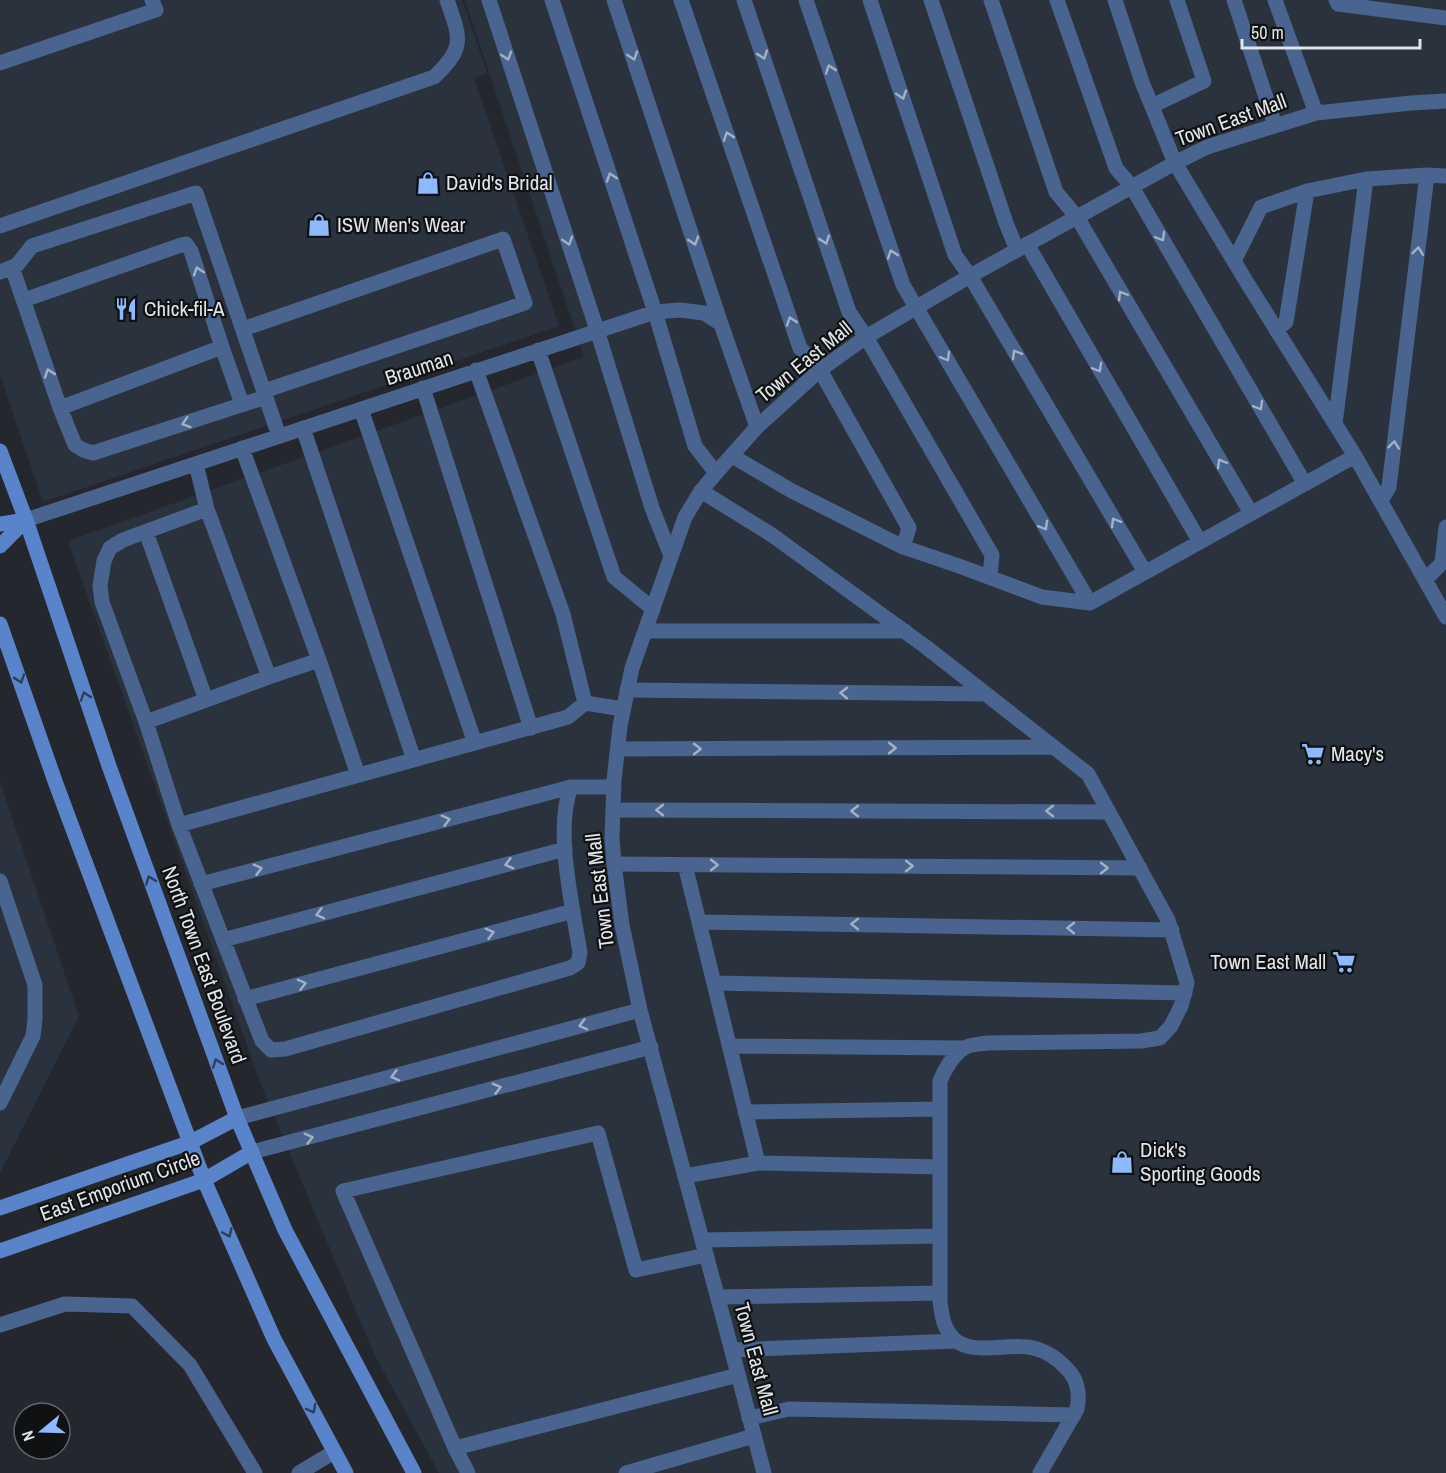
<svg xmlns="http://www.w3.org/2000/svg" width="1446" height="1473" font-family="'Archivo Narrow',sans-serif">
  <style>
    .built { fill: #2a323d }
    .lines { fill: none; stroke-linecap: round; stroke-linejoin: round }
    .lane { stroke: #49648f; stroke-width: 15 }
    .street { stroke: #49648f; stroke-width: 15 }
    .secondary { stroke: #5a84ca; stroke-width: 15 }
    .oneway { stroke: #a4b1c4 }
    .oneway2 { stroke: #2d3f5c }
    .labels { text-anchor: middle; stroke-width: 4.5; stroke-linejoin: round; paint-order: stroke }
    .street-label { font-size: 21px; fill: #e1e4e8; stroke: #0f1113 }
    .poi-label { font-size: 21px; fill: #e1e4e8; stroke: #0f1113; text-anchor: start }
  </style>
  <rect width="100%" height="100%" fill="#24282e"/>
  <!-- built -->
  <path class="built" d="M0,0H462L487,73L474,78L559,326L43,502L0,375Z
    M465,0H1446V1473H439L374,1354L260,1082L68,541L584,357Z
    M0,782L79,1016L0,1173Z"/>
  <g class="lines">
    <!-- lane -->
    <path class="lane" d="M489,0L597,330L652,508L671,556
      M552,0L655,312L695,446L716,473
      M614,0L721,324
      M681,0L800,348L820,370L909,528L903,547
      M744,0L849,312L866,337L992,555L990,577
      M806,0L903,285L1090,603
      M870,0L955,255L970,276L1145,572
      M931,0L1006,223L1017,250
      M991,0L1056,192L1077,217L1251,513
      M1057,0L1116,168L1132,187L1305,484
      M1115,0L1142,82L1175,163L1246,281L1355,456L1446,617
      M1336,0L1338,4L1446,18
      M0,63L156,10L152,0
      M1152,106L1204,81L1177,0
      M0,226L434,77C466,47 460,38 447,0
      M1027,244L1200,542
      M1234,261L1261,207L1307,191L1366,179L1427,175L1446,176
      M12,267L60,408L75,445L83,450L93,453L266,397
      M0,272L17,265L32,246L196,193L279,436
      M24,300L181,245L186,244L191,251L222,347L242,404
      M243,329L503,239L525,303L264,391
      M1276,330L1286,322L1307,191
      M538,350L614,577L653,609
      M476,370L563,614L585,703L623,709
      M423,388L531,728
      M60,408L222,347
      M361,409L475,743
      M1335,424L1366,179
      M303,428L414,760
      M242,448L319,660L269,677
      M732,456L792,491L903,547L959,566L1042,597L1090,603L1355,456
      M701,491L772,535L926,647L1088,774L1168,920L1187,983L1181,1006L1171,1026L1160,1038L1141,1041L988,1043C981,1044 970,1044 964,1048C954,1054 944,1070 940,1081V1301C942,1316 943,1329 955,1340C974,1356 1010,1342 1033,1348C1047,1351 1059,1360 1068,1370C1078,1380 1080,1396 1077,1409L1040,1473
      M1381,501L1389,487L1427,175
      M26,520L655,312L680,310L704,313L721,324L757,427
      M146,532L206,700
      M1425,580L1442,563L1446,527
      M645,631H905
      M319,660L358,775
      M627,690L986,694
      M585,703L568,717L179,825L262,1041L271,1050L285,1049L570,968L578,963L580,953C573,907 554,830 571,787H614
      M146,722L269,677L207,509
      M618,749L1054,747
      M613,810L1109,812
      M179,825L146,722L102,602L100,586L104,561L110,548L123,540L207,509L196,464
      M614,864L1140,868
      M685,865L758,1163
      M0,881L35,985V1019L33,1036L0,1103
      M201,884L571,787
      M699,922L1172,930
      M223,940L565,849
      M714,983L1185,993
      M245,999L573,911
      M729,1046L963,1048
      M745,1112L940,1109
      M685,1176L758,1163L940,1167
      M702,1240L940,1236
      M706,1255L636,1270L598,1133L343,1191L455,1448L738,1375
      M718,1297L940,1293
      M0,1325L65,1304L132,1306L190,1365L255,1473
      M732,1350L956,1341
      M749,1418L789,1409L1074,1415
      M455,1448L468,1473
      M299,1473L334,1452
      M626,1473L754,1436"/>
    <!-- street -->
    <path class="street" d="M1234,0L1275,125
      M1275,0L1316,113
      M237,1118L640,1010
      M252,1152L651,1047
      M764,1473L724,1321L640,1010L622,925L614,864L612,838L613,810L614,780L620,726L632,668L685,517L701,491L716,473L757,427L820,370L866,337L970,276L1175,163L1207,147L1316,113L1411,103L1446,101"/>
    <!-- secondary -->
    <path class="secondary" d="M0,451L26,520L109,766L237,1118L285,1230L414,1473
      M0,524L26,520
      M0,546L26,520
      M0,624L56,784L204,1180L274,1339L346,1473
      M0,1208L191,1142L237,1118
      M0,1251L204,1180L252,1152"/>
  </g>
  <!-- one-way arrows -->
  <defs><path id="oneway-chevron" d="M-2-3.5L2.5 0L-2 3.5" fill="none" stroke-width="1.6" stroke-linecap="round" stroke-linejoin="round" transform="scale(1.5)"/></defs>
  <g class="oneway">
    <use href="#oneway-chevron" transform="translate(763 55) rotate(71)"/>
    <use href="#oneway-chevron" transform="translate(507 56) rotate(72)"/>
    <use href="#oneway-chevron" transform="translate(633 56) rotate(72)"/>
    <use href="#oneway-chevron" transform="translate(830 69) rotate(-109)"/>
    <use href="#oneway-chevron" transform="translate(902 95) rotate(72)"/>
    <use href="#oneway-chevron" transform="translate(728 136) rotate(-109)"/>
    <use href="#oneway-chevron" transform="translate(611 177) rotate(-108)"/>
    <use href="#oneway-chevron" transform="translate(1161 237) rotate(60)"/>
    <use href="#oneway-chevron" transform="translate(825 240) rotate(71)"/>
    <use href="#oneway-chevron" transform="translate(568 241) rotate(72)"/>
    <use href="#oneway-chevron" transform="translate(694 241) rotate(72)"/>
    <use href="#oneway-chevron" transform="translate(1418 251) rotate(-83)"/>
    <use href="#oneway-chevron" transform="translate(892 254) rotate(-109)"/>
    <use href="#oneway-chevron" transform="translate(198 271) rotate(-108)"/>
    <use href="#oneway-chevron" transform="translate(1122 295) rotate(-121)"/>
    <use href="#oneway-chevron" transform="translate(791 321) rotate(-109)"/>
    <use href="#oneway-chevron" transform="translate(1016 354) rotate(-120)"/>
    <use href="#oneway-chevron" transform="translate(946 357) rotate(60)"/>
    <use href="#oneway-chevron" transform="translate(1098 368) rotate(60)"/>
    <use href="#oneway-chevron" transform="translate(49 373) rotate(-109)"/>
    <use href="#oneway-chevron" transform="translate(1259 406) rotate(60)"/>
    <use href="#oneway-chevron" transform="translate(186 423) rotate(162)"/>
    <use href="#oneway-chevron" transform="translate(1394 445) rotate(-83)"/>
    <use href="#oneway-chevron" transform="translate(1221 463) rotate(-121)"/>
    <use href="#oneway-chevron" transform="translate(1115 522) rotate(-120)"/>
    <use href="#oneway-chevron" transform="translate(1044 526) rotate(60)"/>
    <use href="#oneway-chevron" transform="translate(844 693) rotate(-179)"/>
    <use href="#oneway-chevron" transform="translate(892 748)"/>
    <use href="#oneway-chevron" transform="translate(697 749)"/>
    <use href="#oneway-chevron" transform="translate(660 810) rotate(-180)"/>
    <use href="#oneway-chevron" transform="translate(855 811) rotate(-180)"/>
    <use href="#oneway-chevron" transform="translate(1050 811) rotate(-180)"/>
    <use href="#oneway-chevron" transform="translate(446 820) rotate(-15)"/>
    <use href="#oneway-chevron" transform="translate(509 864) rotate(165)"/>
    <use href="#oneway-chevron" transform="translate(714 865)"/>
    <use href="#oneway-chevron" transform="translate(909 866)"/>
    <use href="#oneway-chevron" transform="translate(1104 868)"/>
    <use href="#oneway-chevron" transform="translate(258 869) rotate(-15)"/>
    <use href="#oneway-chevron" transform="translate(320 914) rotate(165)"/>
    <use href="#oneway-chevron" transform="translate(855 924) rotate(-179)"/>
    <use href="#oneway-chevron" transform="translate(1071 928) rotate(-179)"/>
    <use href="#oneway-chevron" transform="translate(490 933) rotate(-15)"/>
    <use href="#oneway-chevron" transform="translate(302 984) rotate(-15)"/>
    <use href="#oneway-chevron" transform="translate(583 1025) rotate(165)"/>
    <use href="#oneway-chevron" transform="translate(395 1076) rotate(165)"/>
    <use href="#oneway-chevron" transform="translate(497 1088) rotate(-15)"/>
    <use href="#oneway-chevron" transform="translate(309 1138) rotate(-15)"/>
  </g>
  <g class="oneway2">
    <use href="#oneway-chevron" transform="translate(20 679) rotate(71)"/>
    <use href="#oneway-chevron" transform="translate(85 696) rotate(-109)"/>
    <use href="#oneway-chevron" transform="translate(150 880) rotate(-110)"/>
    <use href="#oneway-chevron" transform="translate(217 1063) rotate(-110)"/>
    <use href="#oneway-chevron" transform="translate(228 1233) rotate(66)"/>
    <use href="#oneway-chevron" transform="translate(312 1409) rotate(62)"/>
  </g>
  <!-- icons -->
  <defs>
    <g id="shop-bare" transform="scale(1.8)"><path d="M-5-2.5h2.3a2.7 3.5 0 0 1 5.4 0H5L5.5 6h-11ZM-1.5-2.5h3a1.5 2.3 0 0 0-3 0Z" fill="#8eb9fd" stroke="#0f1113" stroke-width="2.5" paint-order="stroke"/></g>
    <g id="restaurant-bare" transform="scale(1.8)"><path d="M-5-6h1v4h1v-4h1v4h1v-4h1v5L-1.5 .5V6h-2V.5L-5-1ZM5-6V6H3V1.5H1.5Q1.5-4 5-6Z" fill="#8eb9fd" stroke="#0f1113" stroke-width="2.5" paint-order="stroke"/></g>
    <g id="supermarket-bare" transform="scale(1.8)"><path d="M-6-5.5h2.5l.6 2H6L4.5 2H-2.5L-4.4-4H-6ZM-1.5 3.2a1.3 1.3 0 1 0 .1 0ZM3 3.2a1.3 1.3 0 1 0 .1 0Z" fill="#8eb9fd" stroke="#0f1113" stroke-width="2.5" paint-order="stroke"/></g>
  </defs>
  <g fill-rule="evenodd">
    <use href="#shop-bare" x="428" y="183"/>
    <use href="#shop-bare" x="319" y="225"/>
    <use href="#restaurant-bare" x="126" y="309"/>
    <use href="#supermarket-bare" x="1313" y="754"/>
    <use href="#supermarket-bare" x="1344" y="962"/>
    <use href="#shop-bare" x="1122" y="1162"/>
  </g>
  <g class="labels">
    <!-- street labels -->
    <g class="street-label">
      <text transform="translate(1231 120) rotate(-20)" y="7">Town East Mall</text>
      <text transform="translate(804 362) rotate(-39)" y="7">Town East Mall</text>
      <text transform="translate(419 368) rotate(-18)" y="7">Brauman</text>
      <text transform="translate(600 891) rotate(-97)" y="7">Town East Mall</text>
      <text transform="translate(204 965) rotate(70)" y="7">North Town East Boulevard</text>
      <text transform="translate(120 1186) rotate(-20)" y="7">East Emporium Circle</text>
      <text transform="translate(756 1359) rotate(75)" y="7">Town East Mall</text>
    </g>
    <!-- poi labels -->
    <g class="poi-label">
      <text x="446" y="190">David's Bridal</text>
      <text x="337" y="232">ISW Men's Wear</text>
      <text x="144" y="316">Chick-fil-A</text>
      <text x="1331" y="761">Macy's</text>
      <text x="1326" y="969" text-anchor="end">Town East Mall</text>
      <text x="1140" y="1157">Dick's<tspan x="1140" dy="24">Sporting Goods</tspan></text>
    </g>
  </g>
  <!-- north arrow -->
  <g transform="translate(42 1431) rotate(251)"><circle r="28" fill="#0f1113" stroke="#636568" stroke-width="1.5"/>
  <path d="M0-4.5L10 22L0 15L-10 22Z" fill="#8eb9fd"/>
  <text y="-9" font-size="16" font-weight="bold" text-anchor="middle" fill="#e1e4e8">N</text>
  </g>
  <!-- scale -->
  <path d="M1242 39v9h178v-9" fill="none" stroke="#e1e4e8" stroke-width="3"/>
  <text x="1251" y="39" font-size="18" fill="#e1e4e8" stroke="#0f1113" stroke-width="4.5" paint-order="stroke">50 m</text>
</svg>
